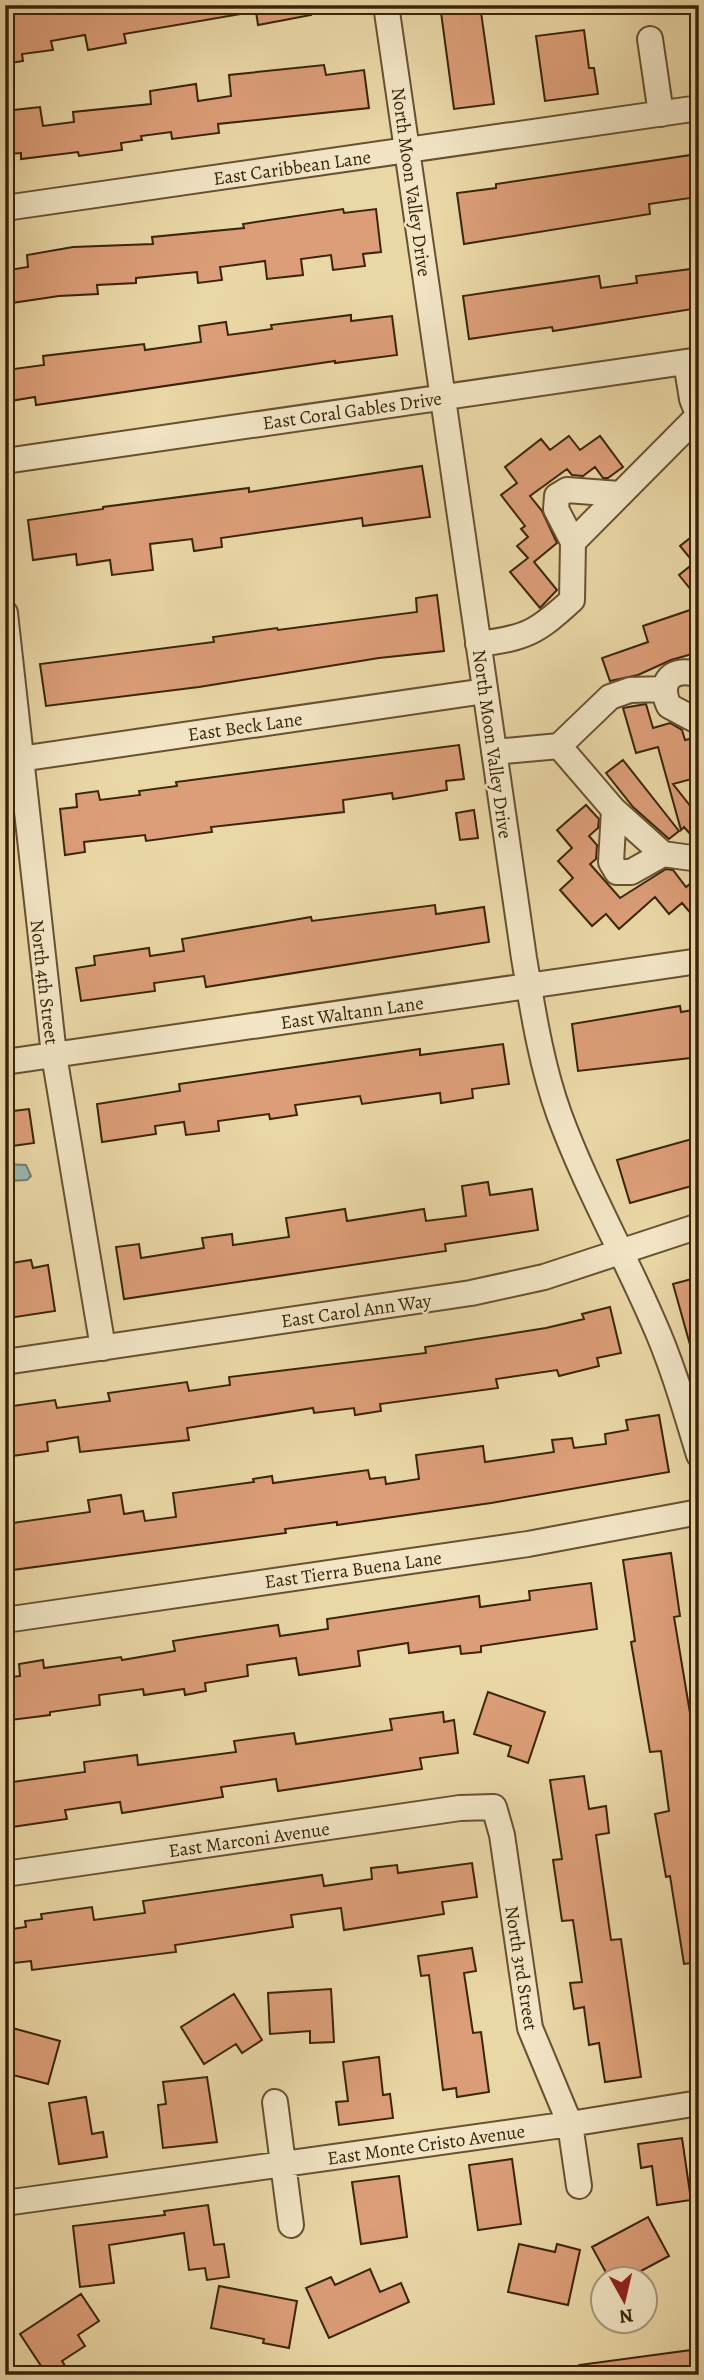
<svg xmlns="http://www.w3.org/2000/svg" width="704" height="2380" font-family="Alegreya,serif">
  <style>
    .water { fill: #9bb7b1; stroke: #757c6e; stroke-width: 2 }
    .building { fill: #dc9e78; stroke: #3b2409; stroke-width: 2 }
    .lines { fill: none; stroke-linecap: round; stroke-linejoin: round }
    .minor-casing { stroke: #675130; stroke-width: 28 }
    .minor { stroke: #f1e5c5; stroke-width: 24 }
    .labels { text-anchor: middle; stroke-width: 5; stroke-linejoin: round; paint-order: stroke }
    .street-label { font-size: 19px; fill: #3b2409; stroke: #f1e5c5 }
  </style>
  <rect width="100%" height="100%" fill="#ead7a6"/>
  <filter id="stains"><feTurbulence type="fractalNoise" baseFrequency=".00286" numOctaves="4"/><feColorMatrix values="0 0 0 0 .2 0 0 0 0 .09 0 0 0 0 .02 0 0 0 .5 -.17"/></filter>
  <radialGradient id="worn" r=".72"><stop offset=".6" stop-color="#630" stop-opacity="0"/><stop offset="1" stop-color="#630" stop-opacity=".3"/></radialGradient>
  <!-- water -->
  <path class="water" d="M5,1164L26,1165L31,1176L27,1180L9,1181Z"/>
  <!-- building -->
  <path class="building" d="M29,5H241V14L124,34L126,43L88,50L85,35L51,41L53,50L22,54L23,61L5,64V9Z
    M255,5H310L311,15L258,25Z
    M440,5H480L494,104L454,109Z
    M584,30L589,68H594L598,94L545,101L536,36Z
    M324,65L326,75L364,70L369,108L218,124L219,133L172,139L171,132L141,136L142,140L121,143L122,150L79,156L78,152L21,159V153L8,154L5,111L40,107L43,126L74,122L73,112L151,104L150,91L196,84L198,101L231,96L229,75Z
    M691,155L697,197L649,204L650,214L464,244L457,193L496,188V184Z
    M343,209L344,213L376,209L381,252L363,254L365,266L333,270L331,255L301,259L303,275L267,279L265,261L220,267L222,280L198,283L197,272L136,278V283L97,285L98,294L59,296L5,304V281L10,280L9,270L28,267L27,255L73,247L153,244L152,237L244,228L243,224Z
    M699,268V308L553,331L552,327L469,339L463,296L599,276L601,288L637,283L636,276Z
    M351,315V321L392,316L397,355L335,363V361L36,405L35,397L10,401L6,370L44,365L43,356L144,344L145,350L201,342L199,326L226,322L228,335L272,329L271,325Z
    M569,436L580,450L600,436L623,467L608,478H603L595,467L583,476L572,475L567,469L530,496L542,511L557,543L534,562L557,590L540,608L510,572L528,558L517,546L528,537L521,529L525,526L501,495L517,483L505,467L541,439L550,450Z
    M422,466L430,517L363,526L362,518L221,538L222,547L194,551L192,539L150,544L153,570L112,575L110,560L77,565L76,554L33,560L28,520L103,509V507L249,488V492Z
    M699,531V600L679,575L694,563L680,546Z
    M437,595L444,651L379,658L199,687L46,706L40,664L214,642L213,637L277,628L278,630L417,612L416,598Z
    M699,607V652L671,660L638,675L610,681L602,658L648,642L643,626Z
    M646,704L653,728L670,723L682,730L685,740L699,737V777L673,784L699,817V844L684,827L681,830L658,747L636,753L623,708Z
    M459,745L464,779L446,781L447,790L393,799L392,793L343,800L344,812L211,827L212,832L146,841L145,835L84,842L85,852L65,855L60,809L77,807L76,794L98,791L100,800L140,795L139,791L177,786L176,782Z
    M623,760L679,831L669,839L633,807L606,773Z
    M586,805L599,819L598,828L589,836L597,845L596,859L590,864L620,898L666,869L673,870L686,887L699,877V923L682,903L669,914L655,897L619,929L606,914L592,926L560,890L573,878L558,861L572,848L557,830Z
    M474,810L478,838L460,840L456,813Z
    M435,905L436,914L484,907L489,942L206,987L204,976L154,983L155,991L81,1001L76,968L95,965L94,956L149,948L150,956L184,951L182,939L311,917L312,921Z
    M680,1006L681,1012L699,1009V1057L578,1071L572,1024Z
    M503,1044L509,1084L472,1089L473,1098L441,1103L440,1093L362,1104L360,1096L295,1105L297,1115L270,1119L269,1114L218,1121L219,1131L186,1135L184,1122L155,1126L156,1134L102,1142L97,1104L180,1091L179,1084L420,1049V1055Z
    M29,1109L34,1143L5,1147V1112Z
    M699,1137V1184L630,1203L617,1160Z
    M488,1182L490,1195L532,1189L538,1230L445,1244L446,1251L124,1299L116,1247L139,1244L141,1258L204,1248L202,1238L232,1234L233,1245L289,1237L286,1218L345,1209L347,1221L424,1209L426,1221L466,1216L462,1186Z
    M31,1260L33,1268L48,1265L55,1311L9,1318L5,1307V1264Z
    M699,1277V1358L694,1359L673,1284Z
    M610,1307L621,1353L597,1358L599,1366L559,1376L557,1370L496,1379L498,1388L380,1404L381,1411L355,1415L354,1408L314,1413L313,1408L187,1428L189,1440L80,1452L78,1437L47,1442L48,1451L5,1457V1407L55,1400L57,1408L110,1401L108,1393L187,1382L189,1391L230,1385L229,1377L426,1353L425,1347L546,1328L584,1319L582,1314Z
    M659,1415L669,1472L491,1503L337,1525V1522L285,1529L286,1533L5,1571V1524L90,1512L88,1500L121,1495L124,1514L143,1511L145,1521L176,1517L173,1493L254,1482L253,1479L272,1476L273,1483L368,1470L370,1479L385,1477L386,1484L419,1479L416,1455L483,1446L485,1462L554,1452L552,1440L572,1438L574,1448L606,1444L605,1434L628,1430L626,1420Z
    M671,1553L680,1616L674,1617L691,1719L696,1718L699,1738V1789L692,1790L699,1828V1962L684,1964L670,1876L666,1877L655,1814L669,1811L661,1751L650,1752L631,1642L635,1641L623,1560Z
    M591,1583L597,1629L481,1646V1652L461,1654L460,1646L409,1653L408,1643L358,1651L360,1666L299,1675L296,1658L247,1665L248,1676L205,1683L206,1691L185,1695L184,1689L144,1695L143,1689L99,1695L100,1705L50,1712V1715L11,1720L10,1712H5V1678L20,1676L19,1664L43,1660L44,1668L121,1657L122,1660L175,1651L173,1641L198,1637L278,1625L280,1636L328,1629L327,1619L479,1596L480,1607L530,1600L529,1591Z
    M488,1692L545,1712L528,1763L508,1756L511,1746L474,1734Z
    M443,1712L444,1722L454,1720L458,1753L420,1758L422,1769L278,1791L276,1779L221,1787L223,1797L122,1813L120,1802L65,1810L67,1819L5,1828V1783L85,1772L84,1762L137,1755L138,1765L236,1752L234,1741L294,1733L296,1744L392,1730L390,1719Z
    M584,1776L589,1809L606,1806L609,1833L596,1835L611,1940L621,1939L641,2077L605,2082L599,2043L589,2045L584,2007L574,2009L570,1983L582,1982L573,1920L562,1921L553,1860L562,1859L550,1780Z
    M472,1863L477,1897L442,1902L444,1914L344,1930L341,1908L291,1915L293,1927L175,1945L176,1952L32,1970L31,1961L5,1964V1930L26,1927L25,1921L42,1919L41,1914L92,1907L94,1920L145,1913L143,1901L322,1875L324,1886L372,1879L371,1868L397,1865L398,1873Z
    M472,1948L476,1971L464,1973L473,2033L481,2032L489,2092L457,2097L456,2088L443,2090L429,1975L421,1976L418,1956Z
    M331,1989L334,2042L310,2043V2031L270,2034L268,1993Z
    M234,1994L262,2040L242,2053L236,2044L204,2064L181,2027Z
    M5,2026L60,2041L48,2084L5,2073Z
    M379,2057L383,2095L390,2094L393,2118L339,2125L336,2102L348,2101L343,2062Z
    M207,2077L217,2142L163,2148L158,2105L166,2104L163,2082Z
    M86,2097L92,2134L103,2132L107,2157L59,2164L49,2103Z
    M682,2138L691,2200L657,2205L652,2166L641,2168L638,2144Z
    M512,2159L521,2224L478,2230L469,2165Z
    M399,2176L407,2237L361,2244L352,2182Z
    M208,2205L214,2245L224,2244L229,2277L207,2280L205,2268L189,2270L184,2233L109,2245L114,2283L80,2287L73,2226L165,2215L164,2211Z
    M648,2217L669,2256L628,2278H609L592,2247Z
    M519,2244L555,2252L557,2244L580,2250L568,2305L508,2292Z
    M370,2269L380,2292L401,2283L409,2302L329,2338L306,2288L331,2277L335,2285Z
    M219,2286L297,2301L289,2348L263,2343L264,2339L211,2328Z
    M81,2294L99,2321L78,2335L85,2346L62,2361L71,2375H47L20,2334Z
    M699,2349V2375H580L579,2365Z"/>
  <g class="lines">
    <!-- minor casing -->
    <g class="minor-casing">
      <path id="minor" d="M386,5L524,958C533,1011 541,1064 559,1114C585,1185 622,1250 652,1319C672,1363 685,1409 699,1455
        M650,39L661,114
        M5,208L699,108
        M686,362L692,399L699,417
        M5,461L699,360
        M573,542L556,509L557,496L567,490L619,494
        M5,613L54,1055L103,1348
        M478,644C526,638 536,633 572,600L573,542L698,416
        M699,675C673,666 657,681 669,706L699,722
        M559,746L614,810L663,854L699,859
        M494,752L559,746L610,697L630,690L664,689
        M6,761L485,691
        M614,810L611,862L617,872H631L663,854
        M5,1062L699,961
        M5,1362L471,1293L544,1277L699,1226
        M5,1620L528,1544L699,1512
        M5,1874L460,1808L494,1807L502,1835L530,2028L570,2124L579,2186
        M275,2102L291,2225
        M5,2203L570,2124L699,2103"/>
    </g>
    <!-- minor -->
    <use href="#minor" class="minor"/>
  </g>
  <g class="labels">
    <!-- street labels -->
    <g class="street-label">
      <text transform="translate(292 167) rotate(-8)" y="7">East Caribbean Lane</text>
      <text transform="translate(412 182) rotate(82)" y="7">North Moon Valley Drive</text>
      <text transform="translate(352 410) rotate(-8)" y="7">East Coral Gables Drive</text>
      <text transform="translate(245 726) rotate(-8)" y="7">East Beck Lane</text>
      <text transform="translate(493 744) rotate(82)" y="7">North Moon Valley Drive</text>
      <text transform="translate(45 982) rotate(83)" y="7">North 4th Street</text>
      <text transform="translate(352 1012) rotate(-8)" y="7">East Waltann Lane</text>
      <text transform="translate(356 1310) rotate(-8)" y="7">East Carol Ann Way</text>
      <text transform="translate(353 1569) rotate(-8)" y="7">East Tierra Buena Lane</text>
      <text transform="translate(249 1839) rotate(-8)" y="7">East Marconi Avenue</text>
      <text transform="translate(522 1968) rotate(81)" y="7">North 3rd Street</text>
      <text transform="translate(426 2144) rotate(-8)" y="7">East Monte Cristo Avenue</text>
    </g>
  </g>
  <!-- margin -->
  <rect width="704" height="2380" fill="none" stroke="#ead7a6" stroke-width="28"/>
  <rect x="7" y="7" width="690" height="2366" fill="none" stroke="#3b2409" stroke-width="3.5"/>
  <rect x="14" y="14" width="676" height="2352" fill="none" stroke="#3b2409" stroke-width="2"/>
  <!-- north arrow -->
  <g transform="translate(624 2300) rotate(172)"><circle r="33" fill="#f1e5c5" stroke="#a8987a" stroke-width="2"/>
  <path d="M0-5L12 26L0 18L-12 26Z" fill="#8f2418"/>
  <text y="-10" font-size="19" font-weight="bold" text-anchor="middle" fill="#3b2409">N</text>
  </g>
  <rect width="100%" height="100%" filter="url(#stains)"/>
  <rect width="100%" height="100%" fill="url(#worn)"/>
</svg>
